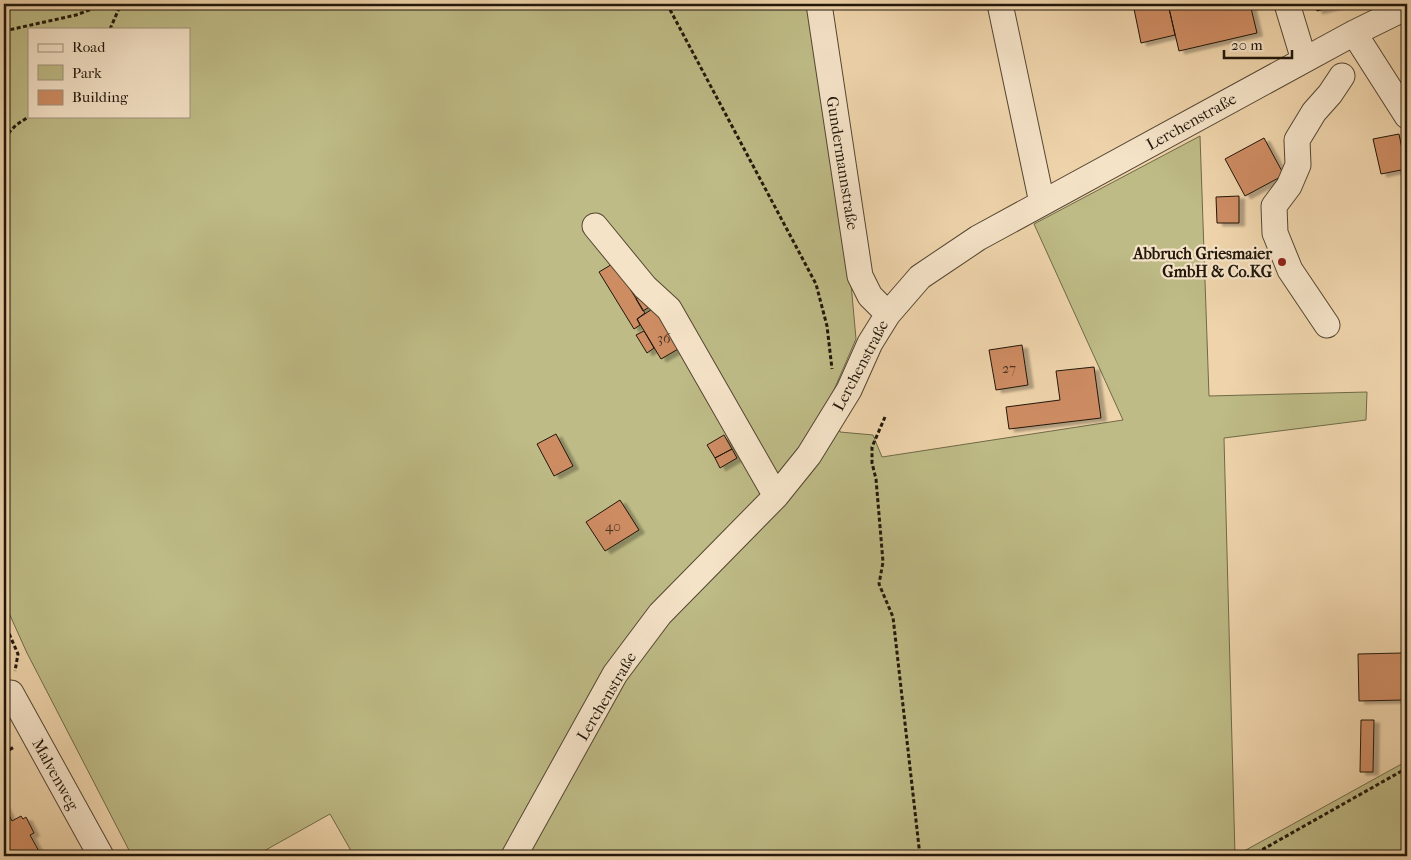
<svg xmlns="http://www.w3.org/2000/svg" width="1411" height="860" font-family="'IM FELL French Canon',serif">
  <style>
    .green { fill: #bebb86; stroke: #706948; fill-rule: evenodd }
    .building { fill: #ce8c63; stroke: #21170a; filter: url(#shadow) }
    .lines { fill: none; stroke-linecap: round; stroke-linejoin: round }
    .minor-casing { stroke: #544632; stroke-width: 27 }
    .path { stroke: #21170a; stroke-width: 3; stroke-dasharray: 4 2.5; stroke-linecap: butt }
    .minor { stroke: #f5e3c8; stroke-width: 25 }
    .poi-dot { fill: #8f2418; stroke: #f5e3c8; stroke-width: 2 }
    .labels { text-anchor: middle; stroke-width: 4.5; stroke-linejoin: round; paint-order: stroke }
    .number-label { font-size: 14px; fill: #4c3420 }
    .street-label { font-size: 16px; fill: #21170a; stroke: #f5e3c8 }
    .poi-label { font-size: 16px; font-weight: bold; fill: #21170a; stroke: #f5e3c8; text-anchor: end }
  </style>
  <defs>
    <filter id="shadow"><feDropShadow dx="5.5" dy="3" stdDeviation="1" flood-color="#0004"/></filter>
  </defs>
  <rect width="100%" height="100%" fill="#efd4ab"/>
  <filter id="stains"><feTurbulence type="fractalNoise" baseFrequency=".004" numOctaves="4"/><feColorMatrix values="0 0 0 0 .2 0 0 0 0 .09 0 0 0 0 .02 0 0 0 .5 -.17"/></filter>
  <radialGradient id="worn" r=".72"><stop offset=".6" stop-color="#630" stop-opacity="0"/><stop offset="1" stop-color="#630" stop-opacity=".3"/></radialGradient>
  <!-- green -->
  <path class="green" d="M4,4H813L848,250L856,339L833,392L840,432L873,435L882,457L1123,420L1034,224L1200,136L1209,396L1367,392L1366,420L1224,438L1235,856L1407,761V851L1396,856H354L330,814L255,856H132L27,653L4,602ZM29,29H189V116H29Z"/>
  <!-- building -->
  <path class="building" d="M1133,4H1168L1175,35L1141,43Z
    M1168,4H1250L1257,33L1179,51Z
    M1315,4H1344L1317,11Z
    M1399,134L1406,169L1381,174L1373,139Z
    M1264,138L1284,175L1245,196L1225,159Z
    M1239,196V223H1217L1216,197Z
    M614,263L645,313L637,319L640,325L634,329L599,272Z
    M647,292L654,304L643,311L636,299Z
    M660,304L685,345L661,359L637,319Z
    M644,331L654,348L647,353L636,335Z
    M1022,345L1028,385L996,390L989,350Z
    M1094,367L1101,418L1009,429L1006,407L1060,400L1056,371Z
    M556,434L573,466L554,476L537,444Z
    M724,435L732,449L715,458L707,445Z
    M732,449L737,458L720,468L715,458Z
    M620,500L639,530L605,551L586,522Z
    M1402,653L1403,700L1359,701L1358,654Z
    M1361,720H1374L1373,772H1360Z
    M4,805L12,821L21,816L23,819L26,817L34,833L30,835L41,855L4,856Z"/>
  <g class="lines">
    <!-- minor casing -->
    <g class="minor-casing">
      <path id="minor" d="M819,4L860,276L870,296L888,314
        M1000,4L1042,203
        M1287,4L1304,60
        M1354,33L1407,116
        M595,226L645,287L669,309L776,496
        M1327,325L1290,270L1275,233L1274,206L1289,186L1298,165L1297,140L1314,112L1330,94L1342,76
        M11,693L101,856
        M514,856L615,674L660,614L776,496L809,455L849,390L870,343L888,314L920,277L978,238L1354,33L1407,7"/>
    </g>
    <!-- path -->
    <path class="path" d="M491,4L497,6
      M667,4L816,284L827,326L832,369
      M110,29L121,4
      M4,31L76,15L105,4
      M4,138L16,125L30,116
      M885,417L872,447V463L876,479L883,562L879,584L893,617L920,856
      M4,622L18,654L15,671
      M4,753L14,747
      M61,856L72,851
      M1251,856L1407,768"/>
    <!-- minor -->
    <use href="#minor" class="minor"/>
  </g>
  <!-- markers -->
  <circle class="poi-dot" cx="1282" cy="262" r="5"/>
  <g class="labels">
    <!-- number labels -->
    <g class="number-label">
      <text x="664" y="343">36</text>
      <text x="1009" y="373">27</text>
      <text x="613" y="531">40</text>
    </g>
    <!-- street labels -->
    <g class="street-label">
      <text transform="translate(1191 121) rotate(-29)" y="6">Lerchenstraße</text>
      <text transform="translate(843 163) rotate(81)" y="6">Gundermannstraße</text>
      <text transform="translate(860 365) rotate(-62)" y="6">Lerchenstraße</text>
      <text transform="translate(606 696) rotate(-59)" y="6">Lerchenstraße</text>
      <text transform="translate(56 774) rotate(61)" y="6">Malvenweg</text>
    </g>
    <!-- poi labels -->
    <g class="poi-label">
      <text x="1272" y="259">Abbruch Griesmaier<tspan x="1272" dy="18">GmbH &amp; Co.KG</tspan></text>
    </g>
  </g>
  <!-- margin -->
  <rect width="1411" height="860" fill="none" stroke="#efd4ab" stroke-width="20"/>
  <rect x="5" y="5" width="1401" height="850" fill="none" stroke="#21170a" stroke-width="2.5"/>
  <rect x="10" y="10" width="1391" height="840" fill="none" stroke="#21170a"/>
  <!-- legend -->
  <rect x="28" y="28" width="162" height="90" fill="#f5e3c8" stroke="#a0917c"/>
  <rect x="38" y="44" width="25" height="8" fill="#f5e3c8" stroke="#a0917c"/>
  <text x="72" y="52" font-size="15" fill="#21170a">Road</text>
  <rect x="38" y="65" width="25" height="15" fill="#bebb86" stroke="#a0917c"/>
  <text x="72" y="78" font-size="15" fill="#21170a">Park</text>
  <rect x="38" y="90" width="25" height="15" fill="#ce8c63" stroke="#a0917c"/>
  <text x="72" y="102" font-size="15" fill="#21170a">Building</text>
  <!-- scale -->
  <path d="M1224 50v8h68v-8" fill="none" stroke="#21170a" stroke-width="2.5"/>
  <text x="1231" y="50" font-size="15" fill="#21170a" stroke="#f5e3c8" stroke-width="4" paint-order="stroke">20 m</text>
  <rect width="100%" height="100%" filter="url(#stains)"/>
  <rect width="100%" height="100%" fill="url(#worn)"/>
</svg>
